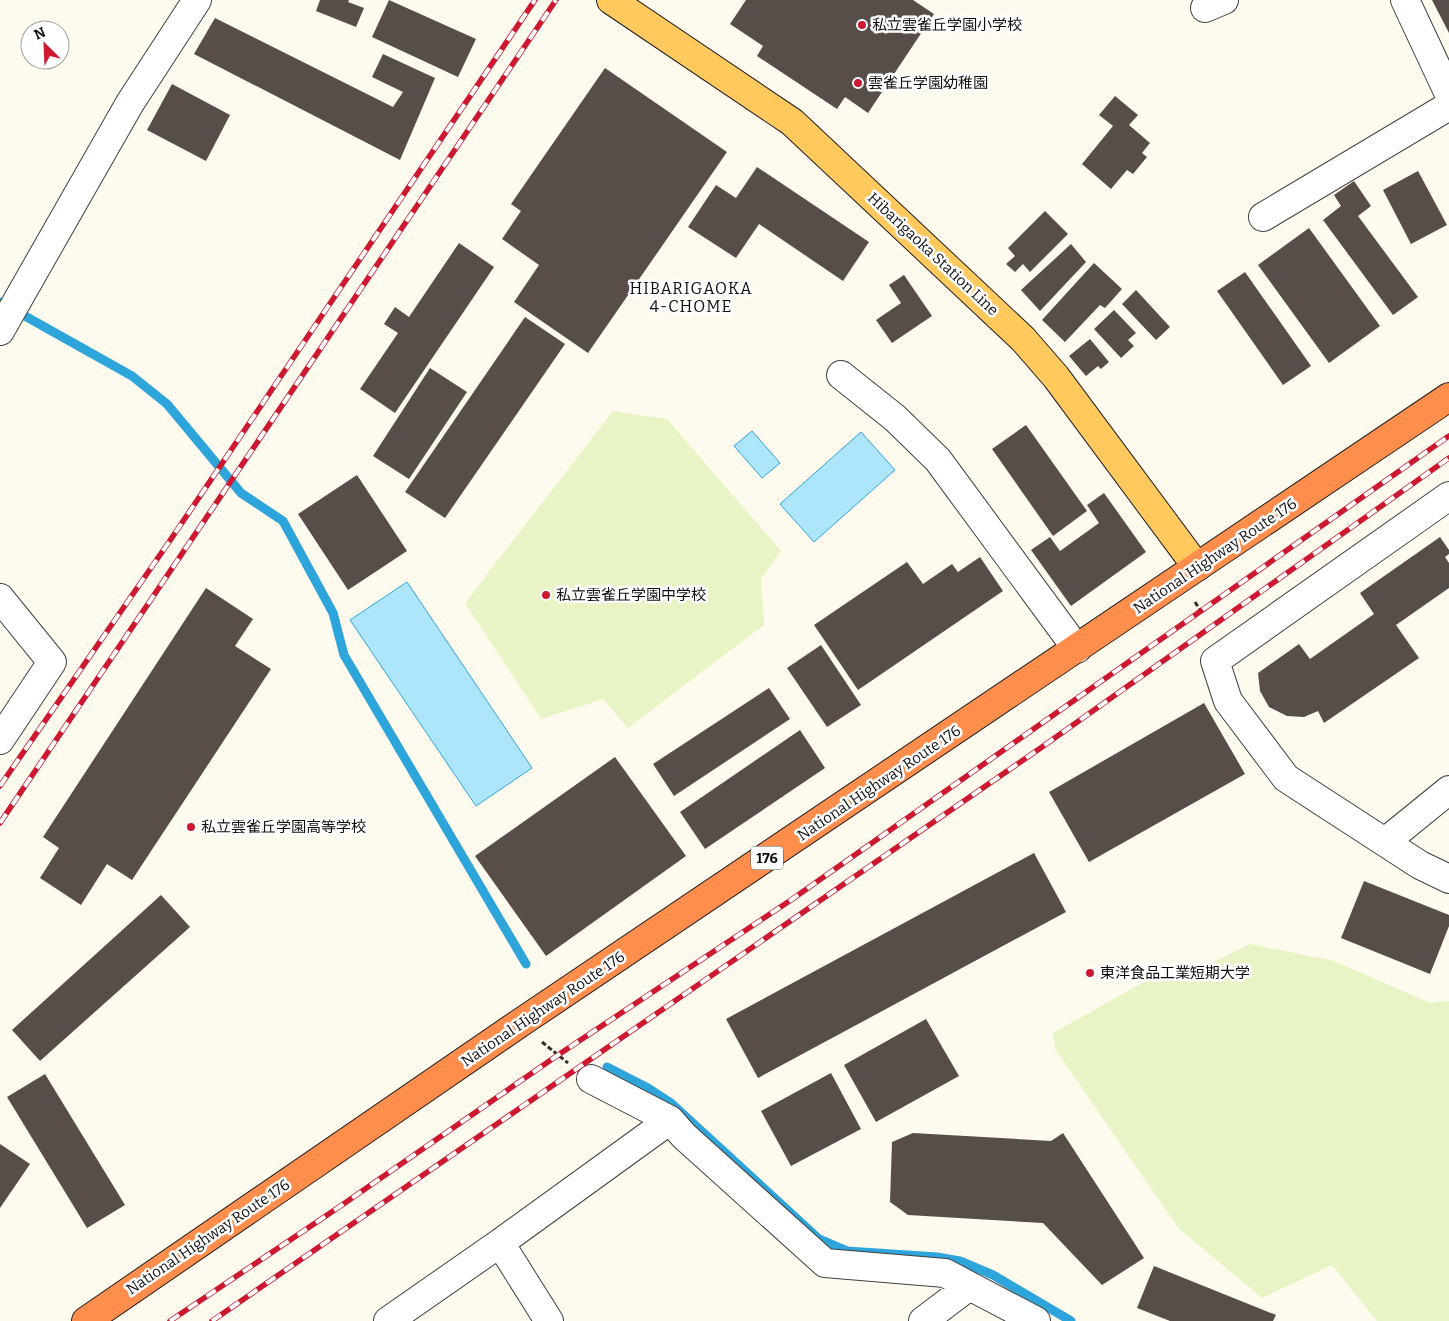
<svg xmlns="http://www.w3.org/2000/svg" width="1449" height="1321" font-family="Bitter,'Noto Sans JP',serif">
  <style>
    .pitch { fill: #e8f4c6 }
    .water { fill: #ade6fc; stroke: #2da5da }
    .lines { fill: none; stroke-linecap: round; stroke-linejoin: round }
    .stream { stroke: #2da5da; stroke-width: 9 }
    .building { fill: #574d49 }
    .minor-casing { stroke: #414141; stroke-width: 30 }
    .major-casing { stroke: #1f1f1f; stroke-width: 30 }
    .highway-casing { stroke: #1f1f1f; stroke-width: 30 }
    .path { stroke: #303030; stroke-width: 3; stroke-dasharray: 5 2.5; stroke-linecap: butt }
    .minor { stroke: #fff; stroke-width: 28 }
    .major { stroke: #ffc95e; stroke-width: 28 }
    .highway { stroke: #ff8e4c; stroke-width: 28 }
    .rail-casing { stroke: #cc1831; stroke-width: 5.5 }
    .rail { stroke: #fff; stroke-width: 4; stroke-dasharray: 11; stroke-linecap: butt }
    .poi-dot { fill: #cc1831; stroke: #fff; stroke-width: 2 }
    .labels { text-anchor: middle; stroke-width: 5; stroke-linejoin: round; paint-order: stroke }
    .shield { fill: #fff; stroke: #565656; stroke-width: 1 }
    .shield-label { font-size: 14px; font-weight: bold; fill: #0e0e0e }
    .poi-label { font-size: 15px; fill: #0e0e0e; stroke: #fff; text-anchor: start }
    .street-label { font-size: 15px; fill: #0e0e0e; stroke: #fff }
    .neighbourhood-label { font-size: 16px; letter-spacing: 1px; fill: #0e0e0e; stroke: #fff }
  </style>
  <rect width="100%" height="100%" fill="#fffaee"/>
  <!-- pitch -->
  <path class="pitch" d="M613,411L667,419L781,551L761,579L764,625L628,728L603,699L541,719L465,603Z
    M1250,944L1334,961L1430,1003L1449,1001V1321H1377L1332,1265L1262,1298L1179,1229L1055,1049L1053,1033L1146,981H1175Z"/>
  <!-- water -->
  <path class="water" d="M752,431L780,463L762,478L734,446Z
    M861,432L895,470L814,542L780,504Z
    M407,582L532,768L476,806L350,620Z"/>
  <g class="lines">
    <!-- stream -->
    <path class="stream" d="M0,302L132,376L167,404L241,493L283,521L333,613L344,655L526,964
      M607,1067L648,1088L671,1103L819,1239L847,1251L937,1257L960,1261L993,1275L1071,1321"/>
  </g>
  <!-- building -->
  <path class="building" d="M320,0H349L348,2L364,8L356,27L316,11Z
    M389,0L476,39L458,77L372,37Z
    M746,0H913L934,14L868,113L845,97L837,109L757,56L763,46L730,24Z
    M1432,0H1449V33Z
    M215,18L393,107L403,92L372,77L383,54L435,78L400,160L194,54Z
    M605,68L727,152L588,353L514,302L539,265L502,239L521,211L511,204Z
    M172,84L230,115L206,161L147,130Z
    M1115,96L1138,115L1129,125L1150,143L1142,153L1147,157L1133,174L1127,170L1111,189L1082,164L1113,126L1099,115Z
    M757,167L869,242L843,281L759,224L736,258L688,227L716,185L736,198Z
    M1418,171L1447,225L1411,244L1383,190Z
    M1354,181L1371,206L1358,216L1418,297L1393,315L1323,220L1341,206L1334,195Z
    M1045,211L1068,234L1030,272L1023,264L1015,272L1006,264L1015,256L1008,248Z
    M1309,228L1380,326L1329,363L1258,265Z
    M459,243L494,267L395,413L360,389L398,333L384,324L395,307L409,317Z
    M1071,244L1086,262L1040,311L1021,290Z
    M1094,263L1122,289L1105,308L1100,305L1065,342L1042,320Z
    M1245,272L1311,366L1283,385L1217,291Z
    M904,275L932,316L892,343L876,320L901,303L889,285Z
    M1136,290L1170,327L1156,340L1122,304Z
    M1114,310L1136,333L1128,340L1134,346L1121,358L1094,329Z
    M525,317L565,344L445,518L405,492Z
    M1090,339L1109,362L1101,369L1098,366L1086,376L1069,356Z
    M430,368L467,392L409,479L373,456Z
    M1026,425L1087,511L1053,536L992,449Z
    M357,475L407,551L348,590L298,514Z
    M1104,493L1146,552L1071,606L1031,550L1050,537L1060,551L1099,523L1087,505Z
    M1440,537L1449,550V554L1445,557L1449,563V588L1396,625L1419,658L1324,723L1318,711L1304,717L1287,716L1269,707L1260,691L1258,673L1299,644L1310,659L1374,614L1360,593Z
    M980,557L1003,591L858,690L814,625L907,562L923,584L952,564L958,572Z
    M206,588L253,619L235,646L271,669L132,880L107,864L81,905L40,878L59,848L43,837Z
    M821,645L861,705L827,727L787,668Z
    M769,688L790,719L674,796L653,764Z
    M1204,703L1245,774L1089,862L1049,792Z
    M800,730L825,768L705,849L680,812Z
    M615,757L686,856L546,956L475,856Z
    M1034,853L1066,912L758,1078L726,1019Z
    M1364,881L1449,915V926L1430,974L1341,938Z
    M161,895L190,927L40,1061L12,1030Z
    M926,1019L959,1076L876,1122L844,1065Z
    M831,1073L861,1129L791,1166L761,1111Z
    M45,1074L125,1205L87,1228L7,1097Z
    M913,1133L1051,1141L1063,1133L1144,1258L1102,1285L1043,1223L908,1215L890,1202L892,1142Z
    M0,1144L30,1164L0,1208Z
    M1154,1266L1276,1315L1273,1321H1170L1137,1308Z"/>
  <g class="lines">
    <!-- minor casing -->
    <g class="minor-casing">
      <path id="minor" d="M1405,0L1449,94
        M1205,8L1224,0
        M1263,217L1449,106
        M0,331L130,103L197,0
        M841,375L895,418L938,460L1077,649
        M1449,496L1215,661L1228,701L1286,778L1420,865L1449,879
        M0,598L52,662L0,740
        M1385,842L1449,790
        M591,1079L670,1120L684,1136L825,1263L945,1273L1036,1321
        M388,1321L500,1243
        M549,1321L500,1243L670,1120
        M923,1321L968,1287"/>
    </g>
    <!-- major casing -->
    <g class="major-casing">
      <path id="major" d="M611,0L792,122L1023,339L1056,377L1197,567"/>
    </g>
    <!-- highway casing -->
    <g class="highway-casing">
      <path id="highway" d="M86,1321L520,1023L1449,397"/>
    </g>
    <!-- path -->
    <path class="path" d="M1195,602L1200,610
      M542,1042L568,1063"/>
    <!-- minor -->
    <use href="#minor" class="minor"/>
    <!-- major -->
    <use href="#major" class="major"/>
    <!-- highway -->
    <use href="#highway" class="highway"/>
    <!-- rail casing -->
    <g class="rail-casing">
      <path id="rail" d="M0,786L171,539L535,0
        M0,823L556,0
        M170,1321L342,1205L558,1055L791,900L1449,436
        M212,1321L1042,747L1449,458"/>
    </g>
    <!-- rail -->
    <use href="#rail" class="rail"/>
  </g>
  <!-- markers -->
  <g class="poi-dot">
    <circle cx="862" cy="25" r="5"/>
    <circle cx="858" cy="83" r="5"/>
    <circle cx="546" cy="595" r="5"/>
    <circle cx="191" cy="827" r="5"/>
    <circle cx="1090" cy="973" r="5"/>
  </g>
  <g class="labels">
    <!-- shield labels -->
    <rect class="shield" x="751" y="846.5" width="32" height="23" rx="4"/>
    <g class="shield-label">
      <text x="767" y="863">176</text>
    </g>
    <!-- poi labels -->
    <g class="poi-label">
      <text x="872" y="30">私立雲雀丘学園小学校</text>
      <text x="868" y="88">雲雀丘学園幼稚園</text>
      <text x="556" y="600">私立雲雀丘学園中学校</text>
      <text x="201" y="832">私立雲雀丘学園高等学校</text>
      <text x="1100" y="978">東洋食品工業短期大学</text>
    </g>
    <!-- street labels -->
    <g class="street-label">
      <text transform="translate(933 254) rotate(43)" y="5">Hibarigaoka Station Line</text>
      <text transform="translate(1215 556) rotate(-34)" y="5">National Highway Route 176</text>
      <text transform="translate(879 783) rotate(-34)" y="5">National Highway Route 176</text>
      <text transform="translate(543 1009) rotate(-34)" y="5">National Highway Route 176</text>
      <text transform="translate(208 1237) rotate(-34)" y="5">National Highway Route 176</text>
    </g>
    <!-- neighbourhood labels -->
    <g class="neighbourhood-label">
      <text x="691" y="294">HIBARIGAOKA<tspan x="691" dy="18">4-CHOME</tspan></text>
    </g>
  </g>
  <!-- north arrow -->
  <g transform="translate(45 45) rotate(336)"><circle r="24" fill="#ffffff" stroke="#9f9f9f"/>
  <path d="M0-4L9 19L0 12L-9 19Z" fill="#cc1831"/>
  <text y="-8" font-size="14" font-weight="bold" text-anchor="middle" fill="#0e0e0e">N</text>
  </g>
</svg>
